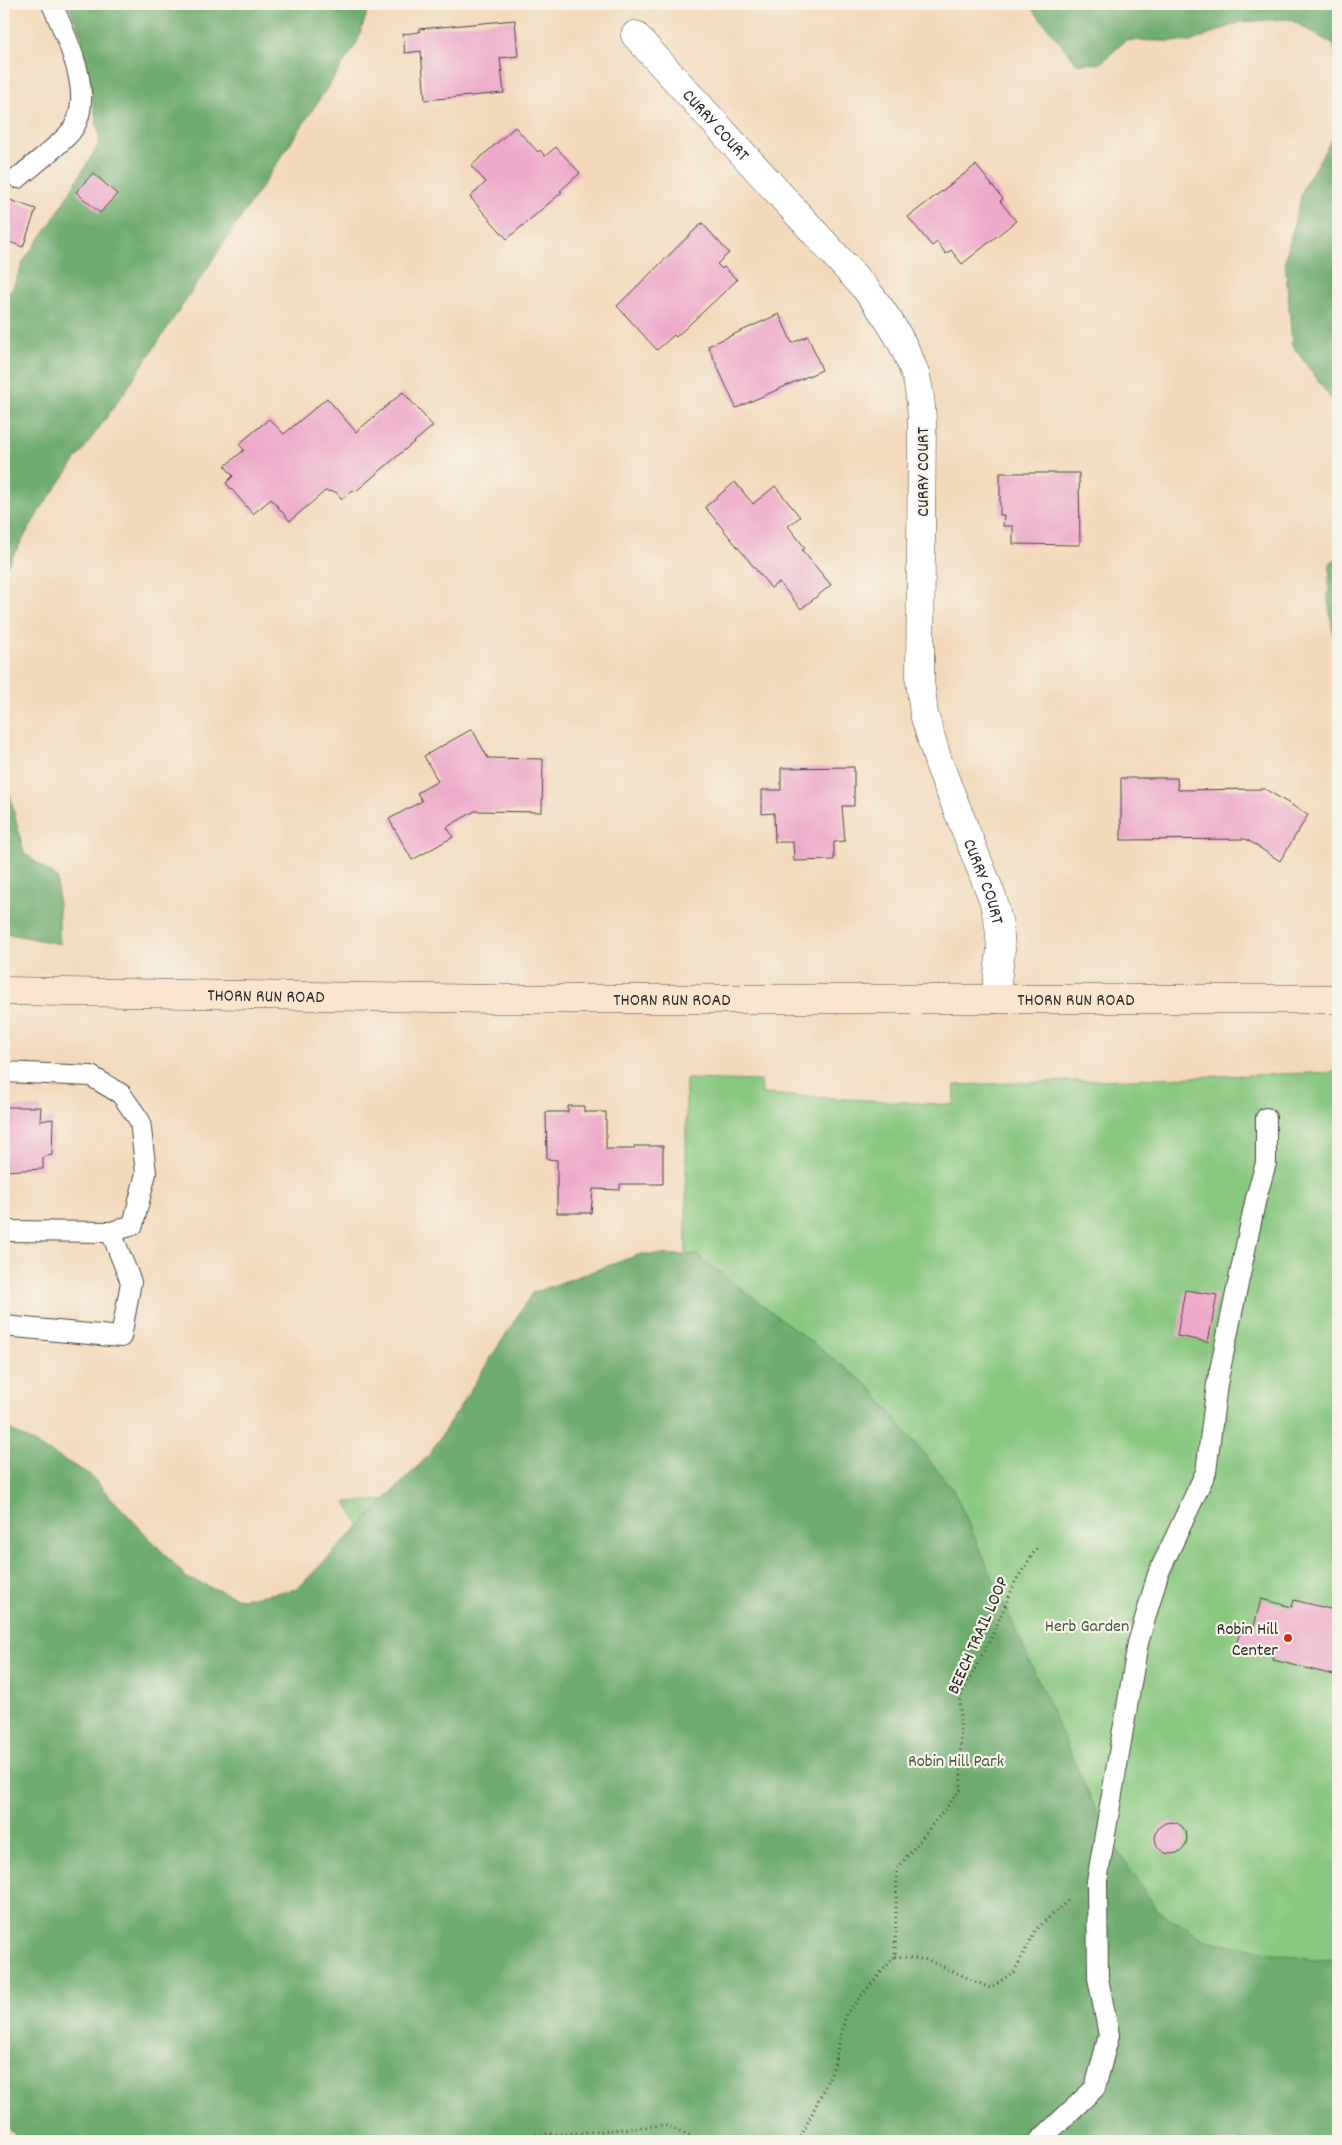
<svg xmlns="http://www.w3.org/2000/svg" width="1342" height="2145" font-family="Dekko,sans-serif">
  <style>
    .green { fill: #88c87f; stroke: #5a7a55 }
    .forest { fill: #6eac6e; stroke: #4c6c4c }
    .building { fill: #eca9c9 }
    .lines { fill: none; stroke-linecap: round; stroke-linejoin: round }
    .lane-casing { stroke: #494540; stroke-width: 22 }
    .street-casing { stroke: #494540; stroke-width: 29 }
    .secondary-casing { stroke: #494540; stroke-width: 29 }
    .path { stroke: #494540; stroke-width: 3; stroke-dasharray: 1 4; stroke-linecap: butt }
    .lane { stroke: #fff; stroke-width: 20 }
    .street { stroke: #fff; stroke-width: 28 }
    .secondary { stroke: #fbe5cf; stroke-width: 28 }
    .poi-dot { fill: #c8321e; stroke: #f7f3e8; stroke-width: 2 }
    .labels { text-anchor: middle; stroke-width: 4.5; stroke-linejoin: round; paint-order: stroke }
    .street-label { font-size: 18px; fill: #2b2b2b; stroke: #f7f3e8 }
    .park-label { font-size: 18px; fill: #475a44; stroke: #f7f3e8 }
    .poi-label { font-size: 18px; fill: #2b2b2b; stroke: #f7f3e8; text-anchor: end }
  </style>
  <rect width="100%" height="100%" fill="#f7f3e8"/>
  <filter id="ink" filterUnits="userSpaceOnUse"><feTurbulence type="fractalNoise" baseFrequency=".02" numOctaves="2"/><feDisplacementMap in="SourceGraphic" scale="10" xChannelSelector="R" yChannelSelector="G"/><feConvolveMatrix kernelMatrix="1 2 1 2 8 2 1 2 1" color-interpolation-filters="sRGB"/></filter>
  <filter id="wash" filterUnits="userSpaceOnUse"><feTurbulence type="fractalNoise" baseFrequency=".0096" numOctaves="4" result="noise"/><feDisplacementMap in="SourceGraphic" scale="20" xChannelSelector="R" yChannelSelector="G"/><feGaussianBlur stdDeviation="1.12" result="paint"/><feColorMatrix in="noise" values="0 0 0 0 0 0 0 0 0 0 0 0 0 0 0 0 0 1.4 0 .05"/><feComposite in="paint" operator="in"/></filter>
  <g filter="url(#wash)">
    <rect width="100%" height="100%" fill="#f3d9ba"/>
    <!-- green -->
    <path class="green" d="M1338,1072V2141H341L530,1828L346,1502L686,1489V1079L761,1081L762,1094L954,1105L955,1085Z"/>
    <!-- forest -->
    <path class="forest" d="M68,4H370L357,43L124,393L40,510L4,571V291L12,290L24,260L51,223L100,142L81,35Z
      M1028,4H1338V72L1334,45L1289,19L1240,22L1190,42L1126,40L1100,64L1077,63Z
      M1338,129V408L1292,345L1285,260L1304,186Z
      M1338,557V663L1328,600L1330,563Z
      M4,770L24,853L57,878L60,944L4,933Z
      M641,1254L697,1255L869,1386L954,1491L1104,1829L1157,1910L1205,1940L1313,1960L1338,1959V2141H20L4,2123V1426L89,1474L187,1578L241,1599L297,1589L429,1455L532,1293Z"/>
    <g id="blocks">
      <!-- building -->
      <path class="building" d="M515,20L518,56L500,58L504,93L425,100L421,51L405,53L403,34L420,32L419,29Z
        M515,127L538,152L540,150L545,156L556,147L580,173L560,191L562,192L507,239L470,197L486,182L471,166Z
        M976,165L1003,199L1000,201L1016,221L962,264L951,250L946,254L937,242L932,246L908,217Z
        M93,173L117,194L100,213L76,192Z
        M4,198L36,209L23,247L4,240Z
        M702,223L729,253L717,264L722,269L724,267L737,280L676,337L674,335L657,350L617,306Z
        M779,314L792,343L808,336L822,370L736,408L708,346Z
        M403,392L433,426L355,492L353,490L342,499L336,492L325,491L290,521L271,499L253,514L226,483L233,476L225,466L244,450L239,444L269,419L284,434L327,398L356,432Z
        M1000,473H1079L1080,545L1013,544V526H1003L1004,515H1000Z
        M735,482L753,504L775,486L800,517L788,526L805,548L802,550L831,585L801,609L779,582L771,588L705,507Z
        M472,729L488,758L543,759L542,812L475,811L447,827L453,837L412,860L389,819L422,801L417,793L438,781L424,756Z
        M854,767V806H842L845,841L834,842V860L794,861L793,842H775L774,813L762,814V790H781V768Z
        M1121,778H1177L1178,790L1265,789L1308,815L1280,861L1246,839L1121,840Z
        M568,1106H584V1112H606V1149H634V1146H663V1184H620V1190L593,1189L591,1213H557V1160L547,1159L546,1112H568Z
        M4,1107H41L40,1121L53,1119L52,1155L43,1157V1169L4,1171Z
        M1185,1290L1217,1295L1208,1342L1177,1336Z
        M1261,1599L1292,1607L1294,1600L1338,1611V1676L1273,1660L1274,1656L1236,1646L1241,1627L1253,1630Z
        M1155 1838a16 16 0 1 1 32 0a16 16 0 1 1-32 0Z"/>
    </g>
  </g>
  <g filter="url(#ink)">
    <use href="#blocks" fill-opacity="0" stroke="#494540" stroke-width="1"/>
    <g class="lines">
      <!-- lane casing -->
      <g class="lane-casing">
        <path id="lane" d="M18,178C34,164 52,151 67,136C100,103 67,39 52,4
          M4,1072L91,1076L121,1094L140,1121L146,1173L133,1225L111,1232
          M4,1231L111,1232L131,1282L121,1337L4,1326
          M1039,2141L1095,2088L1109,2035L1098,1978L1097,1881L1138,1643L1158,1574L1206,1472L1217,1384L1256,1198L1266,1163V1118"/>
      </g>
      <!-- street casing -->
      <g class="street-casing">
        <g id="street">
          <path id="s1" d="M635,35L864,287C886,314 906,344 916,377C920,390 921,405 922,419L920,681L924,714L939,764L993,899L999,925L1001,949L995,999"/>
        </g>
      </g>
      <!-- secondary casing -->
      <g class="secondary-casing">
        <g id="secondary">
          <path id="s2" d="M4,991L494,999H1338"/>
        </g>
      </g>
      <!-- path -->
      <path class="path" d="M895,1956L928,1960L990,1988L1014,1972L1036,1929L1068,1901
        M477,2141L484,2137L579,2133L664,2125L704,2141
        M799,2141L833,2069L846,2014L895,1956L897,1869L961,1789L960,1697L993,1634L1015,1582L1038,1546"/>
      <!-- lane -->
      <use href="#lane" class="lane"/>
      <!-- street -->
      <use href="#street" class="street"/>
      <!-- secondary -->
      <use href="#secondary" class="secondary"/>
    </g>
  </g>
  <!-- markers -->
  <circle class="poi-dot" cx="1288" cy="1638" r="5"/>
  <g class="labels">
    <!-- street labels -->
    <g class="street-label">
      <text dy="6" stroke="none"><textPath href="#s1" startOffset="121">CURRY COURT</textPath></text>
      <text transform="translate(922 472) rotate(-90)" y="6">CURRY COURT</text>
      <text dy="6" stroke="none"><textPath href="#s1" startOffset="961">CURRY COURT</textPath></text>
      <text dy="6" stroke="none"><textPath href="#s2" startOffset="262">THORN RUN ROAD</textPath></text>
      <text dy="6" stroke="none"><textPath href="#s2" startOffset="668">THORN RUN ROAD</textPath></text>
      <text dy="6" stroke="none"><textPath href="#s2" startOffset="1072">THORN RUN ROAD</textPath></text>
      <text transform="translate(977 1635) rotate(-66)" y="6">BEECH TRAIL LOOP</text>
    </g>
    <!-- park labels -->
    <g class="park-label">
      <text x="1087" y="1631">Herb Garden</text>
      <text x="956" y="1766">Robin Hill Park</text>
    </g>
    <!-- poi labels -->
    <g class="poi-label">
      <text x="1278" y="1634">Robin Hill<tspan x="1278" dy="21">Center</tspan></text>
    </g>
  </g>
  <!-- margin -->
  <rect width="1342" height="2145" fill="none" stroke="#f7f3e8" stroke-width="20"/>
</svg>
